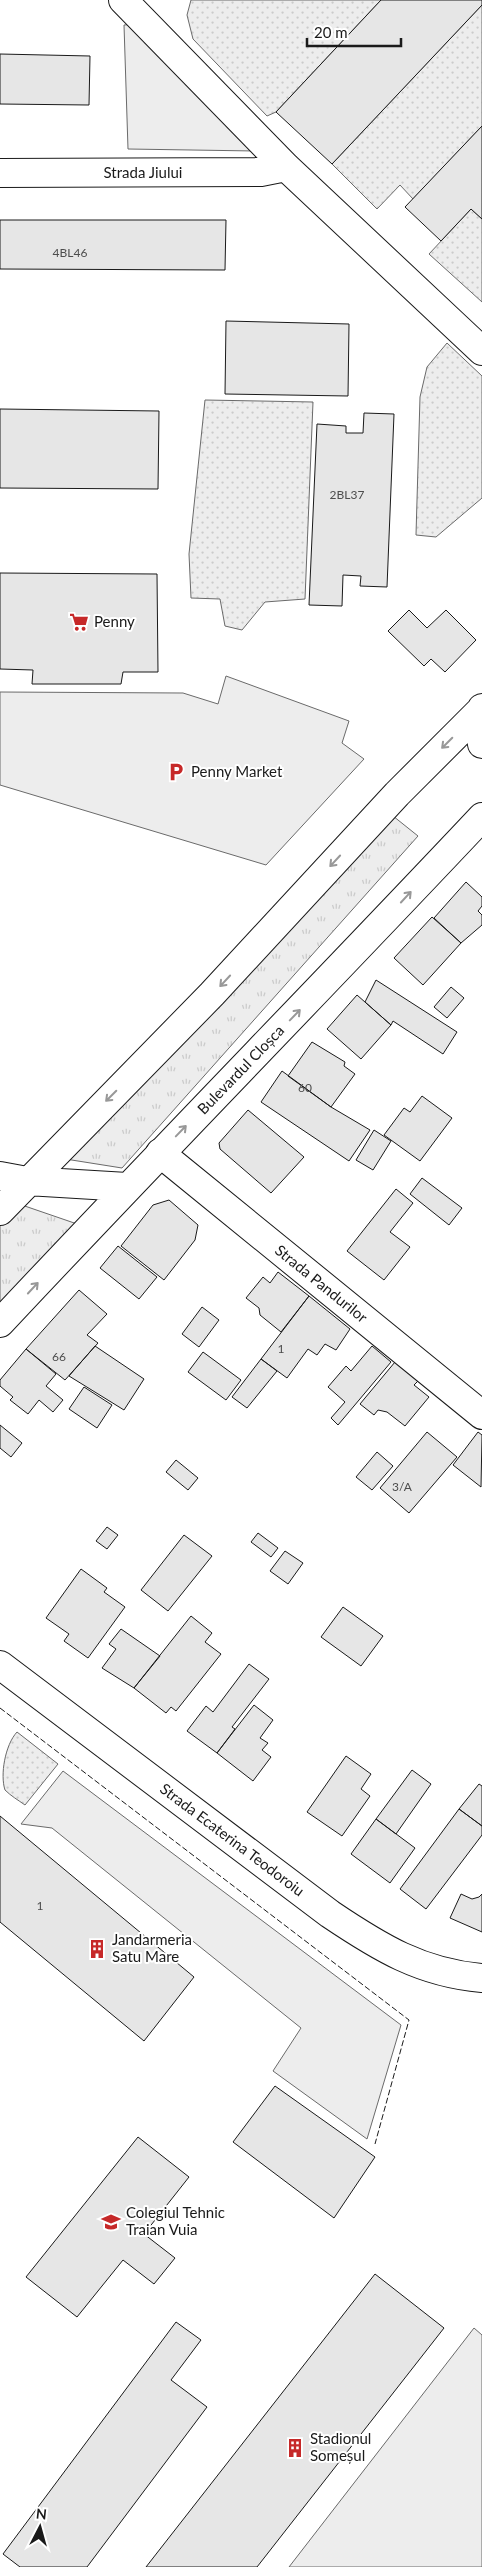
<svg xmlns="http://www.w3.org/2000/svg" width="482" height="2567" font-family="Lato,sans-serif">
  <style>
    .grass { fill: url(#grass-dots); stroke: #6a6a6a }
    .park { fill: url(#park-tufts); stroke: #6a6a6a }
    .pitch { fill: #ededed; stroke: #6a6a6a }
    .building { fill: #e6e6e6; stroke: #1a1a1a }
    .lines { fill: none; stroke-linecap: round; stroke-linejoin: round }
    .street-casing { stroke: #1a1a1a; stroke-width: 30 }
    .secondary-casing { stroke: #1a1a1a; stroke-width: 30 }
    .street { stroke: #fff; stroke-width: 28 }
    .secondary { stroke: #fff; stroke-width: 28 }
    .fence { stroke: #1a1a1a; stroke-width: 1; stroke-dasharray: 6 2.5; stroke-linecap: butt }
    .oneway { stroke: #989898 }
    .labels { text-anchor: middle; stroke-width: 4; stroke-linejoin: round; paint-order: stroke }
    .number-label { font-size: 12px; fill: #4d4d4d }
    .street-label { font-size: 15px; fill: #1a1a1a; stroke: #fff }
    .poi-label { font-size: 15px; fill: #1a1a1a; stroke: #fff; text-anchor: start }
  </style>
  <defs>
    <pattern id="grass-dots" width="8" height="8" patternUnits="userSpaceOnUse" patternTransform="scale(1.25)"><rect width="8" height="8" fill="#ededed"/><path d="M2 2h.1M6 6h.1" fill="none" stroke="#cbcbcb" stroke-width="1.8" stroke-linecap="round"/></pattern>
    <pattern id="park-tufts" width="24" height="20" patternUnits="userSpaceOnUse" patternTransform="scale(1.25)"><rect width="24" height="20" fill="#ededed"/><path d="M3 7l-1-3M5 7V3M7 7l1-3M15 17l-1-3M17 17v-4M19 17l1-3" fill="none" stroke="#cbcbcb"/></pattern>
  </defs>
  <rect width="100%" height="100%" fill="#fff"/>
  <!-- grass -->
  <path class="grass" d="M191,0H381L276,112L267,116L193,39L187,15Z
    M482,5V126L413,199L400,185L377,209L332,164Z
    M471,209L482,219V302L429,254Z
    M447,343L482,376V498L436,537L416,535L420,397L427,367Z
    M205,400L313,402L305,599L265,602L242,630L225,626L220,599L191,598L189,554Z
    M17,1732L58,1764L25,1805C18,1800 11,1796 5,1790C0,1775 5,1745 17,1732Z"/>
  <!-- park -->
  <path class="park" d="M388,812L418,836L122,1168L59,1158Z
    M16,1203L83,1226L0,1310V1221Z"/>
  <!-- pitch -->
  <path class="pitch" d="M138,24L255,151L128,149L124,25Z
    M226,676L349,721L342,743L364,759L266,865L0,785V692L183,693L218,704Z
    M63,1771L401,2025L367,2139L273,2071L301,2028L52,1828L21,1824Z
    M474,2328L482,2335V2567H289Z"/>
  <!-- building -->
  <path class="building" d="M381,0H482V5L332,164L276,112Z
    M0,54L90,56L89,105L0,104Z
    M482,126V219L471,209L441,241L405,207Z
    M0,220H226L225,270L0,269Z
    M226,321L349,324L348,396L225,394Z
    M0,409L159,411L158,489L0,488Z
    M364,413L394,414L387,587L360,586L361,576L343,575L342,606L309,605L317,424L346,426V433H363Z
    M0,573L157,574L158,672H123L121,684H32L33,670L0,669Z
    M409,610L427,628L446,610L476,640L445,672L431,659L424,666L388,631Z
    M466,882L482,897V906L478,911L482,915V925L461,943L434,918Z
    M432,917L461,943L423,985L394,958Z
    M376,980L457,1032L443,1054L393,1021L391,1025L365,1002Z
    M451,987L464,998L447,1018L434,1007Z
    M357,995L391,1025L361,1059L327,1029Z
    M312,1042L345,1062L344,1066L355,1074L331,1107L288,1076Z
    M282,1071L331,1107L370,1130L349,1161L261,1102Z
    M422,1096L452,1118L420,1161L384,1135L404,1108L410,1112Z
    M248,1110L304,1157L271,1193L220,1149L219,1143Z
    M374,1130L391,1141L373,1170L356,1160Z
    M422,1178L462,1208L449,1225L410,1194Z
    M396,1189L413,1203L390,1232L410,1247L384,1280L347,1251Z
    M169,1200L198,1225L195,1240L164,1280L121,1246L153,1205Z
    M118,1246L157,1277L139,1299L100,1268Z
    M278,1272L309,1296L281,1332L260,1315L259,1308L246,1298L263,1277L270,1283Z
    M79,1290L107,1314L87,1335L98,1343L65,1380L26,1349Z
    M309,1296L350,1329L336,1350L325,1344L317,1355L308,1349L287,1378L261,1359Z
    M202,1307L219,1320L199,1347L182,1334Z
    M95,1346L144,1379L124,1410L69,1376Z
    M372,1346L391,1362L338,1425L331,1418L345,1402L328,1387L346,1366L351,1371Z
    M26,1349L56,1374L46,1386L63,1400L53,1412L39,1400L28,1414L10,1400L13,1397L0,1386V1380Z
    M203,1352L241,1380L226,1400L188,1372Z
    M261,1359L277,1371L247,1408L232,1397Z
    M395,1362L418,1381L414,1385L429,1397L405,1426L387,1412L378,1410L374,1415L360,1404Z
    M84,1387L112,1405L97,1428L69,1409Z
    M0,1425L22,1443L11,1457L0,1448Z
    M427,1432L457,1457L409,1513L380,1488Z
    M478,1432L482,1435L481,1487L453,1465Z
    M377,1452L393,1466L372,1490L356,1477Z
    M176,1460L198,1478L188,1490L166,1472Z
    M107,1527L118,1535L107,1549L96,1541Z
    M258,1533L278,1548L271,1557L251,1542Z
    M184,1535L212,1556L168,1611L141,1590Z
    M285,1551L303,1563L288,1584L270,1571Z
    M81,1569L107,1588L104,1592L125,1607L88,1658L64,1641L69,1634L46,1618Z
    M343,1607L383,1636L361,1666L321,1637Z
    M191,1616L212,1633L205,1642L221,1654L176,1711L171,1707L166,1713L134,1688Z
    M121,1629L160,1656L134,1688L102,1668L116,1649L109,1644Z
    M249,1664L269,1679L232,1727L235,1729L217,1753L187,1731L206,1706L213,1712Z
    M254,1705L273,1720L260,1738L268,1743L262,1750L271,1757L253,1781L217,1753Z
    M346,1756L371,1774L361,1789L370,1796L342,1836L307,1812Z
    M412,1770L431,1784L396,1834L376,1819Z
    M479,1784L482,1786V1826L459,1809Z
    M459,1809L482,1826V1835L426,1909L400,1889Z
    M0,1816L194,1977L144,2041L0,1922Z
    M376,1819L415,1848L390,1883L351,1854Z
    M461,1894L472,1899L479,1897L482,1894V1932L450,1918Z
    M275,2086L375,2157L334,2218L233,2142Z
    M138,2137L189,2177L144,2234L175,2258L154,2284L123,2260L77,2317L26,2277Z
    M375,2274L444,2328L257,2567H146Z
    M176,2322L201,2340L171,2380L207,2407L87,2567H20L3,2554Z"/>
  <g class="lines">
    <!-- street casing -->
    <g class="street-casing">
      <path id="street" d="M123,0L286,167L482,351
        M0,173L261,172L286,167
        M160,1153L482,1415
        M0,1665L330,1914C379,1947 421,1973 482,1978"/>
    </g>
    <!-- secondary casing -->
    <g class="secondary-casing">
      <path id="secondary" d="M482,708L479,725L482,744
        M0,1176L27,1181L127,1187
        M0,1211L212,994L397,794L482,709
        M0,1323C159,1153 322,987 482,817"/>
    </g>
    <!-- street -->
    <use href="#street" class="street"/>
    <!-- secondary -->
    <use href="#secondary" class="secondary"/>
    <!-- fence -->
    <path class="fence" d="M0,1708L409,2020L375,2144"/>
  </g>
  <!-- one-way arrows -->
  <defs><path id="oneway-shaft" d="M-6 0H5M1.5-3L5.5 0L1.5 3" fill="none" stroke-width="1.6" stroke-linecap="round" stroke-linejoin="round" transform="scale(1.25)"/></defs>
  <g class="oneway">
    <use href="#oneway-shaft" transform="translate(447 743) rotate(135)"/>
    <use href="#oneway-shaft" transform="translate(335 861) rotate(133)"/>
    <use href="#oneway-shaft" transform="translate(406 897) rotate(-47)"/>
    <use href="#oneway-shaft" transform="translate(225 981) rotate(133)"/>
    <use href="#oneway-shaft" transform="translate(295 1015) rotate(-46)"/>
    <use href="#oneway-shaft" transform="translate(111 1096) rotate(135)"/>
    <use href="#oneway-shaft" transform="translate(181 1131) rotate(-46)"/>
    <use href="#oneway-shaft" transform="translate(33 1288) rotate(-47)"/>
  </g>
  <!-- icons -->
  <defs>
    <g id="supermarket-bare" transform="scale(1.5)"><path d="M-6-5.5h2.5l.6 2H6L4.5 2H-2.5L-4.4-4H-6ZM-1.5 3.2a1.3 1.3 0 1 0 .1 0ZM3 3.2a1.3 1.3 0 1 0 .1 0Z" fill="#c62828" stroke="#fff" stroke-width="2.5" paint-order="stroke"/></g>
    <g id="parking-bare" transform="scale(1.5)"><path d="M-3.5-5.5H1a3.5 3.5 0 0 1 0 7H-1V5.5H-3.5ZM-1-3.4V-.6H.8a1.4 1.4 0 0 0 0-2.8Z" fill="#c62828" stroke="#fff" stroke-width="2.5" paint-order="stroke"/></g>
    <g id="building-bare" transform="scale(1.5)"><path d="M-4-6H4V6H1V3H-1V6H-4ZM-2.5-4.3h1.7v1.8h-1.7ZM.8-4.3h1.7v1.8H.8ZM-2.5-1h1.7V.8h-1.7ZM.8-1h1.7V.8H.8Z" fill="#c62828" stroke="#fff" stroke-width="2.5" paint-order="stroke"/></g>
    <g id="school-bare" transform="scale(1.5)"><path d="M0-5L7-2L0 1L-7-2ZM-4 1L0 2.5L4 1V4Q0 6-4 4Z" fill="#c62828" stroke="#fff" stroke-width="2.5" paint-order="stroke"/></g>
  </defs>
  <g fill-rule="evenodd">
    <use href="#supermarket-bare" x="79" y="622"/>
    <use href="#parking-bare" x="176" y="772"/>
    <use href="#building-bare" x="97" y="1949"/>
    <use href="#school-bare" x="111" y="2222"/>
    <use href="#building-bare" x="295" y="2448"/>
  </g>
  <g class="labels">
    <!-- number labels -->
    <g class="number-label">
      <text x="70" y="257">4BL46</text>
      <text x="347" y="499">2BL37</text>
      <text x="305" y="1092">60</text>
      <text x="281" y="1353">1</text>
      <text x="59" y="1361">66</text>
      <text x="402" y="1491">3/A</text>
      <text x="40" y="1910">1</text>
    </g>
    <!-- street labels -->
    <g class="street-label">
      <text x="143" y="178">Strada Jiului</text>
      <text transform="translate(241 1070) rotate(-46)" y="5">Bulevardul Cloșca</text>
      <text transform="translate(321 1284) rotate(39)" y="5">Strada Pandurilor</text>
      <text transform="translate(232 1840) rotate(37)" y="5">Strada Ecaterina Teodoroiu</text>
    </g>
    <!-- poi labels -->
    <g class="poi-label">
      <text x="94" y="627">Penny</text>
      <text x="191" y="777">Penny Market</text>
      <text x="112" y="1945">Jandarmeria<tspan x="112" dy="17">Satu Mare</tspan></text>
      <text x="126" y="2218">Colegiul Tehnic<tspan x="126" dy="17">Traian Vuia</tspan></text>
      <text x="310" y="2444">Stadionul<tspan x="310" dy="17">Someșul</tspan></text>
    </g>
  </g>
  <!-- north arrow -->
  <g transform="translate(40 2527) rotate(6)" stroke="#ffffff" stroke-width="4" paint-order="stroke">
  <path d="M0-4L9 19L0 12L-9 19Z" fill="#1a1a1a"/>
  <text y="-8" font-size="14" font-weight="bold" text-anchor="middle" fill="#1a1a1a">N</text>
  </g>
  <!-- scale -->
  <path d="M307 38v8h94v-8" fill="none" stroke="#1a1a1a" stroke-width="2.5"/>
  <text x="314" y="38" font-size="15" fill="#1a1a1a" stroke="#ffffff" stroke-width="4" paint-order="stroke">20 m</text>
</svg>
